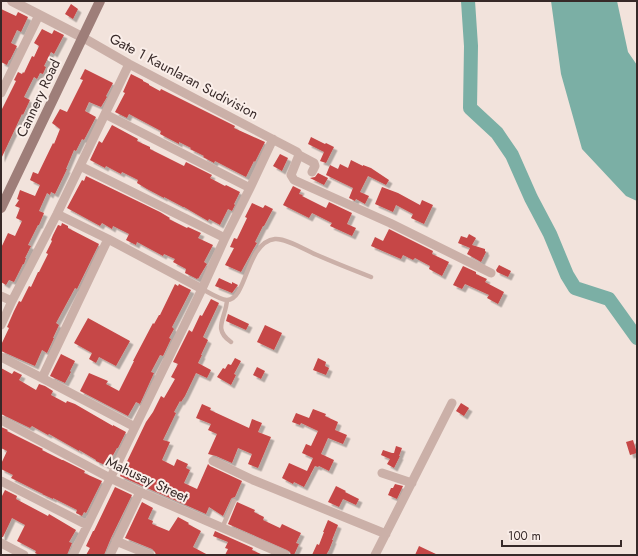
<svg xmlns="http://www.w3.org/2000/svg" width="638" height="556" font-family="Jost,sans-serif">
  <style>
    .water { fill: #7bafa5 }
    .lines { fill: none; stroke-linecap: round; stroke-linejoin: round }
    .river { stroke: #7bafa5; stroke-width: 14 }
    .building { fill: #c64746; filter: url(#shadow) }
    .service { stroke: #cbb0a8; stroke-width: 4.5 }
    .minor { stroke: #cbb0a8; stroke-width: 9 }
    .tertiary { stroke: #cbb0a8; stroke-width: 10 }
    .secondary { stroke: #9e7e79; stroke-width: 10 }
    .labels { text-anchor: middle; stroke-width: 4; stroke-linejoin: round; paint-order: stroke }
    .street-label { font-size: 14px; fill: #372928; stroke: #faeee9 }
  </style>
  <defs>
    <filter id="shadow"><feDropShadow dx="3.5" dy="3.5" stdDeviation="0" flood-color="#0004"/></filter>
  </defs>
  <rect width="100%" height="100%" fill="#f2e3dc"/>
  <!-- water -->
  <path class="water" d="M551,1H617L628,52L637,65V201L626,196L582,149L561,74Z"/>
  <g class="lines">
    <!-- river -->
    <path class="river" d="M468,1L471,46L470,108L497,133L512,155L531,198L550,234L567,275L575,288L609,299L637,338"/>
  </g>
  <!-- building -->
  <path class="building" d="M71,4L78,9L73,19L65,14Z
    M1,9L16,16L18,12L28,17L21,32L17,30L11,43L17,46L10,60H9L7,65L1,62Z
    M42,29L52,34L54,30L64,35L54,54L51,52L44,66L46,67L43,74L40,73L37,79L34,77L24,97L30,100L23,115L22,114L1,159V111L16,81L14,80L18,72L22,74L23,72L24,73L32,56L34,57L39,46L34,43Z
    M85,69L113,83L106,96L107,97L101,107L89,102L85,111L96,117L84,140L82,139L76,151L74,150L66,169H67L55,194L51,192L50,195L47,193L39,211L44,213L39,225H38L28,245L31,246L25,258H26L24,264H23L14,282L9,280L6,285L1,282V248L8,233L15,236L22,221L16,218L20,208L15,206L19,200L17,199L20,190L35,196L40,185L30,180L33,172L38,174L53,143L54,144L60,129L52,123L60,109L67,112L83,80L80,79Z
    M131,74L143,80V81L149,84V85L160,91L161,89L235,126L234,128L265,142L255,162L254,161L246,177L215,161L214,163L203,157L204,156L190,149L191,148L179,142V144L160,134L161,131L129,114L127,118L115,112L125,93L123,92Z
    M112,125L138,139L137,141L150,147V149L184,166L186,162L212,175L210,178L225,186L226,185L240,192L234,204L235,205L232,211L228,209L220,225L209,219L208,221L184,207H183L164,197V198L147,189L137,183L138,180L122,172L121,174L106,166L105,168L90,160L99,141L102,143Z
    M311,137L325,144L326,143L334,147L326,163L320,161L324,152L308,144Z
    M280,154L288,158L282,171L273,166Z
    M351,160L363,166V165L371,168L389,180L386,185L368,176L360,192L369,196L365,204L356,199L355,201L349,198L353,188L326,175L330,165L338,169L340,164L348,168Z
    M318,173L328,178L324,185L310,178L315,177Z
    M86,176L160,212L170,218L169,219L187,228L188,227L201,233L198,238L213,245L204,262L207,264L198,279L197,278V279L185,273L186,269L173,262L175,259L164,254L163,256L137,242L136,245L126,240L129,234L113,226L112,229L102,223L100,226L67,208L82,180L84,181Z
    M293,186L301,190L299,194L303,195L302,196L326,208L329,202L352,213L347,224L356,228L352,236L330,226L332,223L312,213L309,218L283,205Z
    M382,187L398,193L420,205L422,200L433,205L424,224L411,218L413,214L396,205L393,212L375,204Z
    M252,203L263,208L265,205L273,209L264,226H263L255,242L257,243L254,248L241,272L225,265L234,248L230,247L234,238L237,239L247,218L245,217Z
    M62,223L68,226V228L99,244L77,289L75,288L56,323L59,325L53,338H54L47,353L42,350L35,366L1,351V345L9,328L7,327L14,311L19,301L21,302L29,286L31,287L38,272H39L48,254L46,253L52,241L51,240L53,235L58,225L61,226Z
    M389,229L433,251L432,254L449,262L442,276L429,269L430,266L415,258L413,260L403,255L401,259L371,246L375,237L383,241Z
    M469,234L476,238L472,245L485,249V251L486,252L481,262L467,254L470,248L458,243L461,236L467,238Z
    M499,265L511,271L508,277L497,272L496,270Z
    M463,266L476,272V274L487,279L485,282L504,292L498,304L487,298L489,295L465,284L462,289L453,285Z
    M219,278L232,284V282L238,285L232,293L215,286Z
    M175,284L178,286L179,284L191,290L172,327L174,329L169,338L171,339L163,356L160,355L151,372L154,373L140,404L136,402L128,416L80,391L89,373L108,381L106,384L119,391L134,361H133L153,323L154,324L159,315H160Z
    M211,299L219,303L203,337L208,340L201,355H202L198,363L211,370L207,378L196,373L185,396L181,402L180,401L174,412L176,413L163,440L170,442L162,460L174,466L177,459L188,464L186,468L190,470L184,483L197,489L208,464L210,466L242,481L235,497L232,498L231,499L223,516L209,507L206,514L120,476L146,422L153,412L161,396L164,398L175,379L171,377L178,364L173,362L189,330L192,332L200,315L202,316Z
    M228,314L249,324L246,330L226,321Z
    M88,318L130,341L116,366L99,357L96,363L89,359L92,353L74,343Z
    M265,325L282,333L274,350L257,342Z
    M61,354L75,361L70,371L71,372L65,383L50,376Z
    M235,358L241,361L234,374L236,375L231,385L217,377L223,368L225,369L228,364L231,365Z
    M318,358L326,362L325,366L329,368L326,375L313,370Z
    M257,367L265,371L261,379L253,375Z
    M1,368L12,374L14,371L22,375L19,380L36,390L39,384L45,386L53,391L51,395L66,403L67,401L75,404L113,426V425L126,432L118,448H117L107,466L96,461V460L79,450V451L49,434L48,435L32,426L30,428L1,414Z
    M461,403L469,408L464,416L456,411Z
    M202,404L211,408L210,410L249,428L252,419L262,423L258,432L271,437L258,468L248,464L252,454L238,448L232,463L216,456L208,454L217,434L208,430L211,424L196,418Z
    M313,409L326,414L325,416L338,422L335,430L347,435L343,444L328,438L321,454L334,460L329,471L319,466L318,467L315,466L304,487L294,482L293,484L282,478L289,463L307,471L313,458L302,453L306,444L311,446L318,431L301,423L300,425L292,422L296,413L309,418Z
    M1,427L8,430L7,431L43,449L42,450L62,460H63L85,471L84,473L102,481L86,513L84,512L82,516L76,513L77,510L53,498V499L42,494H43L11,478L13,475L1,469V464L7,451L1,448Z
    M633,440L637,453L630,455L626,442Z
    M396,446L402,448L399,456H400L394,468L387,464L390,459L381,455L383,450L392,453H394Z
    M395,484L403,486L397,499L388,495L391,488H393Z
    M336,486L346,491L345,492L359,499L356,505L343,499L339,507L328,502Z
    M115,487L132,495L111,538L104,555H86L90,548L86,546L93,531H94Z
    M5,490L17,496L16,499L48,516L49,514L76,530L69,542L72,543L67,555H39L35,553L36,551L17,541L25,525L12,518L3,537H1V498Z
    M142,502L153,508L148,519L153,521L152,524L169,531L178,517L189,523L188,524L201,531L193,547L208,555H156L155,552L152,549L125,538Z
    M237,502L255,510L254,512L264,517L263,520L280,528L282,524L301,533L296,543L299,544L294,555H291L290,552L287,550L228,524Z
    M328,520L338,525L332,540H333L329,550L326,555H312L317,544L319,545L324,532H323Z
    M215,531L253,548L252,550L263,555H225L228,549L225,548L228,542L213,536Z
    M419,546L438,555H415Z"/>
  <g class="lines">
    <!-- service -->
    <path class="service" d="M202,289C208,292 220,300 227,300C247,300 246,242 275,239C286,238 307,251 317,255C335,263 353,270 371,277
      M227,300C226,318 212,329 231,342
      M222,528L234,501"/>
    <!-- minor -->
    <path class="minor" d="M82,37L129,64L297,152L299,155L291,175L294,180L390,223L491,273
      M1,93L39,15
      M105,114L250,188
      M299,155L314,163L315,166L312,172
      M80,166L225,238
      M57,214L108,239L202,289
      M1,296L12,301
      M1,325L12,301L57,214L129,64
      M1,357L42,378L135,427
      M42,378L108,239
      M1,420L110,478L140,492L285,555
      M213,461L253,480L386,534
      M382,473L412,483
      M1,481L87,525
      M116,541L150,555
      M1,543L24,555
      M73,555L202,289L225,238L250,188L273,139
      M110,555L140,492
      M375,555L452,403"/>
    <!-- tertiary -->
    <path class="tertiary" d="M12,1L82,37"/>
    <!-- secondary -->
    <path class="secondary" d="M1,208L100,1"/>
  </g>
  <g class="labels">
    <!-- street labels -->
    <g class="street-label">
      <text transform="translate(184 76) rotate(28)" y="5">Gate 1 Kaunlaran Sudivision</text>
      <text transform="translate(38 98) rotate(-65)" y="5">Cannery Road</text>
      <text transform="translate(147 479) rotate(25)" y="5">Mahusay Street</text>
    </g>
  </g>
  <!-- border -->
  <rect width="638" height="556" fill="none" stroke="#372928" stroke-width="4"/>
  <!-- scale -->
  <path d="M502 540v6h119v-6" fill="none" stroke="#372928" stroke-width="2"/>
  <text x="508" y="540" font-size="12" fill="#372928" stroke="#faeee9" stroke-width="3" paint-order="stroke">100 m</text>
</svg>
